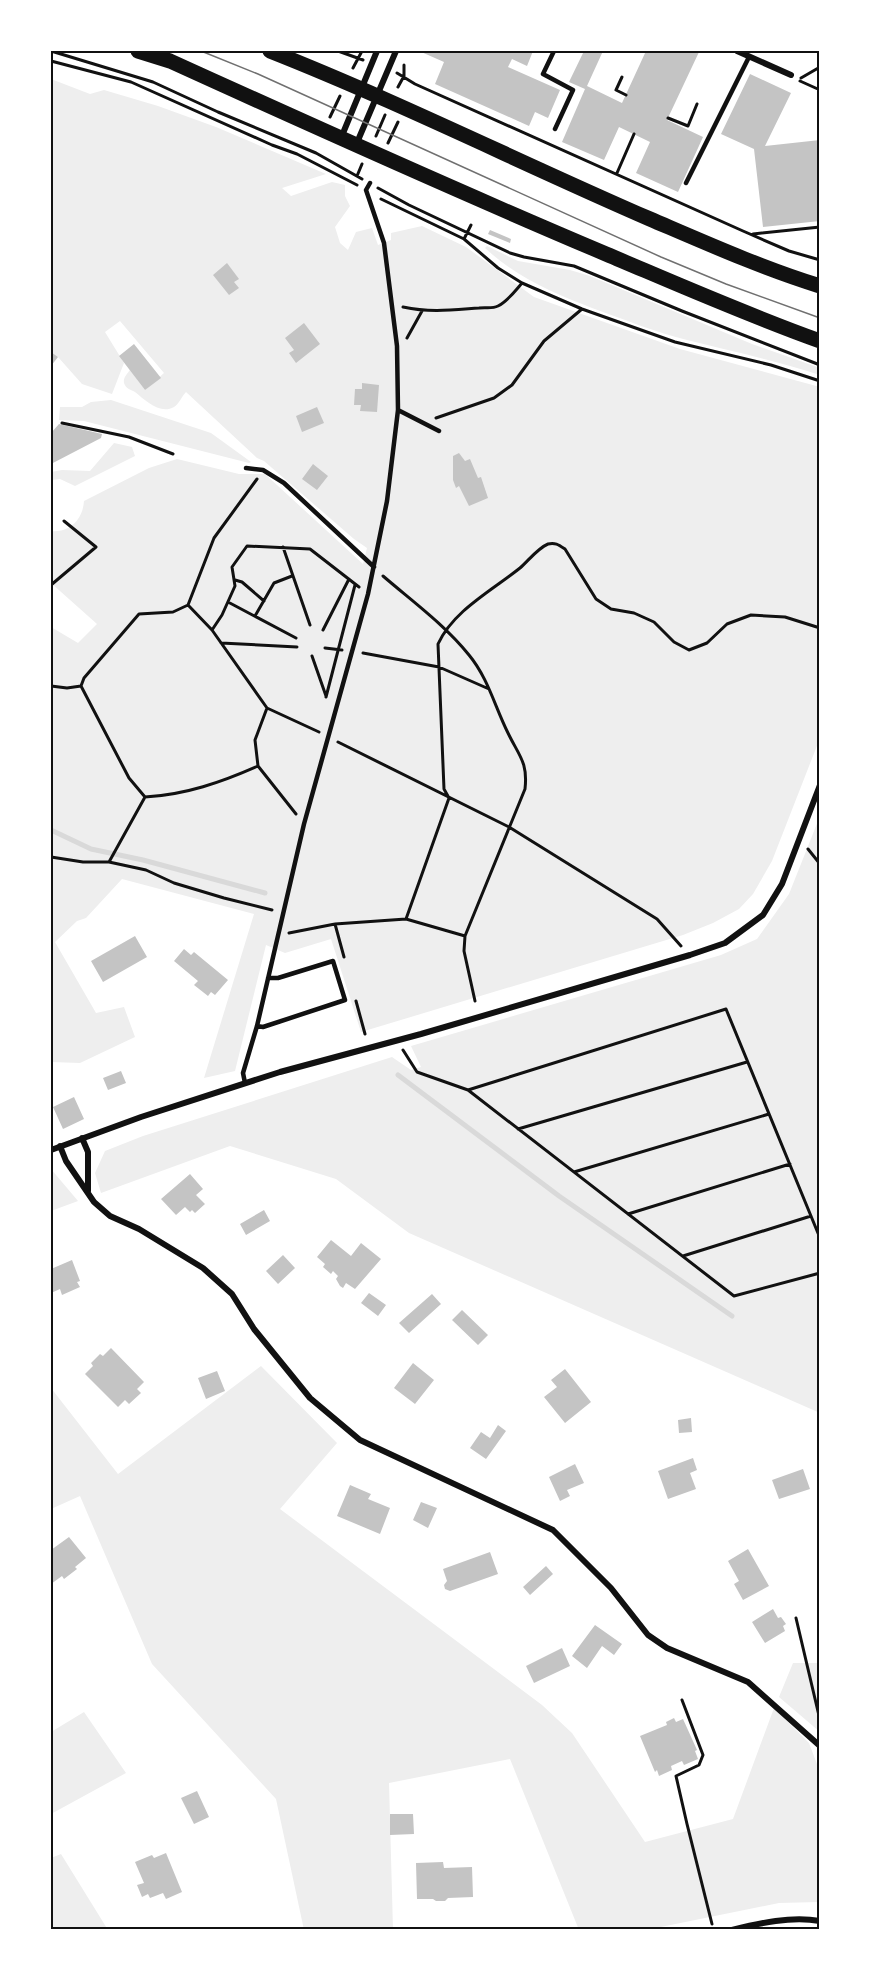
<svg xmlns="http://www.w3.org/2000/svg" width="871" height="1981" font-family="Barlow,sans-serif">
  <style>
    .green { fill: #eee }
    .lines { fill: none; stroke-linecap: round; stroke-linejoin: round }
    .stream { stroke: #d9d9d9; stroke-width: 5 }
    .building { fill: #c4c4c4 }
    .path { stroke: #111; stroke-width: 3 }
    .service { stroke: #111; stroke-width: 4.5 }
    .minor { stroke: #111; stroke-width: 6 }
    .primary { stroke: #111; stroke-width: 15 }
    .tram { stroke: #707070; stroke-width: 1.5 }
    .neatline { fill: none; stroke: #111; stroke-width: 2 }
  </style>
  <rect width="100%" height="100%" fill="#fff"/>
  <!-- green -->
  <path class="green" d="M51,79L90,94L104,90L158,106L216,127L326,174L282,188L291,196L332,182L345,185V196L350,206L335,227L340,243L348,250L356,232L372,228L378,245L391,240V233L422,226L466,247L534,297L680,349L820,387V738L772,861L753,894L739,909L713,923L683,935L361,1032L331,939L285,953L266,945L235,1071L204,1078L254,914L122,879L86,918L77,921L55,942L96,1013L124,1007L135,1037L80,1063L51,1062V627L78,643L97,624L51,583V531C70,533 83,519 84,501L149,468L177,459L239,474H265L363,564L367,548L354,539L264,461L257,458L186,392C182,396 179,404 174,407C160,415 145,400 135,392C130,389 126,389 124,383C123,378 127,374 130,370L145,390L164,373L120,321L105,332L124,363L112,394L82,384L58,357L51,352Z
    M487,246L518,261L570,270L590,276L752,344L820,368V375C776,361 732,351 687,340C655,332 623,319 592,308C553,293 516,277 485,248Z
    M111,400L211,433L251,462L249,463L84,421L59,420L60,407H82L91,402Z
    M114,443L132,447L135,456L75,486L60,479L51,480V472L62,470L90,471Z
    M820,816V1413L409,1233L336,1179L230,1146L101,1193L95,1173L105,1151L143,1136L392,1057L411,1070L421,1067L411,1046L721,955L757,939L789,894Z
    M51,1169L78,1201L51,1211Z
    M261,1366L337,1443L280,1509L542,1705L572,1733L645,1842L733,1819L774,1708L809,1743L820,1772L819,1902L779,1903L646,1930H579L510,1759L389,1783L393,1930H304L276,1799L152,1664L80,1496L51,1509V1388L118,1474Z
    M793,1663H820V1732L779,1697Z
    M84,1712L126,1773L51,1814V1732Z
    M61,1854L108,1930H53L51,1858Z"/>
  <g class="lines">
    <!-- stream -->
    <path class="stream" d="M51,830L91,849L143,860L265,893
      M398,1075L559,1196L732,1316"/>
  </g>
  <!-- building -->
  <path class="building" d="M419,51H533L527,66L512,59L508,67L560,90L548,118L535,112L529,126L435,84L444,62Z
    M584,51H603L587,86L622,103L646,51L699,52L667,120L703,137L678,192L636,173L650,142L619,127L604,160L562,142L585,89L569,82Z
    M750,74L791,93L765,146L820,140V221L763,227L754,149L721,134Z
    M490,230L511,239L510,243L488,234Z
    M227,263L239,279L234,282L239,288L229,295L213,275Z
    M304,323L320,344L296,363L289,353L294,350L285,338Z
    M134,344L161,378L145,390L119,356Z
    M51,352L58,357L51,366Z
    M362,383L379,385L377,412L360,411L361,405H354L355,389H362Z
    M317,407L324,423L302,432L296,416Z
    M59,424L102,434L101,438L51,464V433Z
    M459,453L465,461L470,459L478,478L481,477L488,498L469,506L459,486L456,488L453,480V456Z
    M313,464L328,476L317,490L302,479Z
    M135,936L147,957L103,982L91,961Z
    M184,949L191,955L194,952L228,980L215,995L211,992L208,996L194,985L198,981L174,961Z
    M121,1071L126,1083L108,1090L103,1078Z
    M74,1097L84,1119L63,1129L53,1107Z
    M190,1174L203,1189L196,1195L205,1204L195,1213L192,1210L190,1212L185,1207L176,1215L161,1199Z
    M264,1210L270,1221L246,1235L240,1224Z
    M331,1240L351,1256L361,1243L381,1259L355,1289L346,1283L343,1288L340,1286L336,1279L338,1276L333,1271L331,1274L323,1267L325,1264L317,1257Z
    M283,1255L295,1268L278,1284L266,1271Z
    M72,1260L80,1281L77,1282L80,1287L62,1295L60,1289L51,1293V1269Z
    M369,1293L386,1305L378,1316L361,1303Z
    M432,1294L441,1304L409,1333L399,1323Z
    M462,1310L488,1335L478,1345L452,1320Z
    M111,1348L144,1382L137,1389L141,1393L129,1404L125,1400L118,1407L85,1374L93,1366L91,1363L100,1354L103,1356Z
    M413,1363L434,1380L415,1404L394,1388Z
    M565,1369L591,1402L565,1423L544,1397L557,1387L551,1380Z
    M217,1371L225,1391L206,1399L198,1378Z
    M691,1418L692,1432L679,1433L678,1420Z
    M498,1425L506,1431L486,1459L470,1448L481,1432L490,1438Z
    M693,1458L697,1470L690,1473L696,1489L668,1499L658,1471Z
    M575,1464L584,1483L567,1490L570,1496L560,1501L549,1477Z
    M803,1469L810,1489L779,1499L772,1480Z
    M350,1485L371,1494L368,1499L390,1508L380,1534L337,1516Z
    M421,1502L437,1508L428,1528L413,1520Z
    M69,1537L86,1558L75,1567L77,1569L64,1579L62,1576L51,1584V1550Z
    M748,1549L769,1586L743,1600L734,1584L739,1581L728,1561Z
    M490,1552L498,1574L450,1591L445,1589L444,1585L447,1581L443,1569Z
    M546,1566L553,1574L530,1595L523,1587Z
    M773,1609L778,1618L781,1617L786,1624L783,1626L785,1631L765,1643L752,1622Z
    M595,1625L622,1644L614,1655L602,1646L587,1668L572,1656Z
    M562,1648L570,1666L534,1683L526,1666Z
    M674,1718L676,1722L683,1719L697,1750L695,1751L698,1759L684,1765L682,1761L671,1766L672,1770L659,1776L657,1770L655,1772L640,1736L667,1725L666,1722Z
    M197,1791L209,1817L194,1824L181,1798Z
    M390,1814H413L414,1834L390,1835Z
    M166,1853L182,1892L166,1899L163,1893L150,1898L148,1894L142,1897L137,1885L144,1883L135,1862L152,1855L154,1858Z
    M443,1862L444,1868L472,1867L473,1897L448,1898L445,1901H436L433,1899H417L416,1863Z"/>
  <g class="lines">
    <!-- path -->
    <path class="path" d="M51,51L153,82L218,112L316,153L362,179
      M338,51L363,60
      M51,61L131,82L272,145L297,154L357,185
      M353,68L362,51
      M397,73L415,84L743,231L789,251L820,260
      M622,77L616,90L626,95
      M801,78L820,67
      M800,81L820,90
      M398,87L404,76V65
      M330,117L340,96
      M668,118L688,126L697,104
      M376,136L385,115
      M388,143L398,122
      M617,173L634,134
      M357,176L362,164
      M378,188L409,205L510,253L524,257L574,266L682,311L820,365
      M381,199L464,239
      M471,225L464,239L498,268L522,283L582,309L675,342L771,365L820,381
      M753,234L820,227
      M403,307C431,313 452,310 479,308C486,307 492,309 498,306C508,301 515,291 522,283
      M407,338L422,311
      M436,418L494,398L512,385L544,341L582,309
      M62,423L129,437L173,454
      M283,547L310,625
      M383,576C412,601 445,625 469,655C488,678 495,707 508,733C519,756 528,762 525,789L465,936
      M235,580L242,582L264,601
      M51,585L96,547L64,521
      M228,602L296,638
      M188,605L214,538L257,479
      M255,616L274,583L292,576
      M212,630L222,615L235,586L232,567L247,546L310,549L359,587
      M323,630L349,579
      M221,643L297,647
      M325,648L342,650
      M363,653L439,667L489,689
      M312,656L326,696
      M51,686L67,688L81,686L129,778L145,797C185,795 222,782 258,766L296,814
      M81,686L84,678L139,614L173,612L188,605L212,630L267,708L319,732
      M326,697L355,585
      M338,742L509,827L657,919L681,946
      M258,766L255,740L267,708
      M808,849L820,864
      M51,857L83,862H109L146,870L174,883L224,898L272,910
      M109,862L145,797
      M406,919L449,798L444,789L438,644C453,611 491,591 520,568C528,561 538,548 548,544C555,542 559,545 565,549L596,599L611,609L634,613L654,622L674,642L689,650L707,643L727,624L751,615L785,617L820,628
      M335,924L344,957
      M289,933L335,924L406,919L465,936L464,951L475,1001
      M356,1001L365,1034
      M403,1050L417,1072L468,1090L734,1296L820,1273
      M468,1090L726,1009L820,1238
      M518,1129L747,1062
      M574,1172L769,1114
      M628,1214L790,1164
      M683,1256L811,1216
      M796,1618L820,1720
      M682,1700L703,1755L699,1765L676,1776L687,1824L712,1924"/>
    <!-- service -->
    <path class="service" d="M554,51L543,74L573,90L555,129
      M686,183L749,57
      M398,410L439,431
      M246,468L263,470L284,483L374,567
      M257,1026L263,1027L345,1000L333,961L278,978H268
      M245,1083L243,1073L257,1026L304,824L368,594L387,501L398,410L397,346L384,243L366,190L370,183"/>
    <!-- minor -->
    <path class="minor" d="M737,51L791,75
      M341,138L377,51
      M356,145L396,51
      M82,1138L88,1152V1191
      M60,1146L66,1161L94,1202L110,1216L139,1229L203,1268L232,1294L254,1329L310,1398L360,1440L553,1530L611,1588L648,1635L667,1648L748,1682L820,1746
      M51,1150L141,1117L280,1072L421,1034L690,955L725,943L763,915L782,884L820,785
      M732,1930C760,1923 791,1916 820,1921"/>
    <!-- primary -->
    <path class="primary" d="M138,51L170,61C315,127 459,192 606,254C677,284 747,315 820,341
      M270,51C399,102 523,164 650,219C706,243 762,268 820,286"/>
    <!-- tram -->
    <path class="tram" d="M201,51L258,74L661,257L726,284L820,318"/>
  </g>
  <!-- border -->
  <rect width="871" height="1981" fill="none" stroke="#ffffff" stroke-width="105"/>
  <rect x="52" y="52" width="766" height="1876" class="neatline"/>
</svg>
